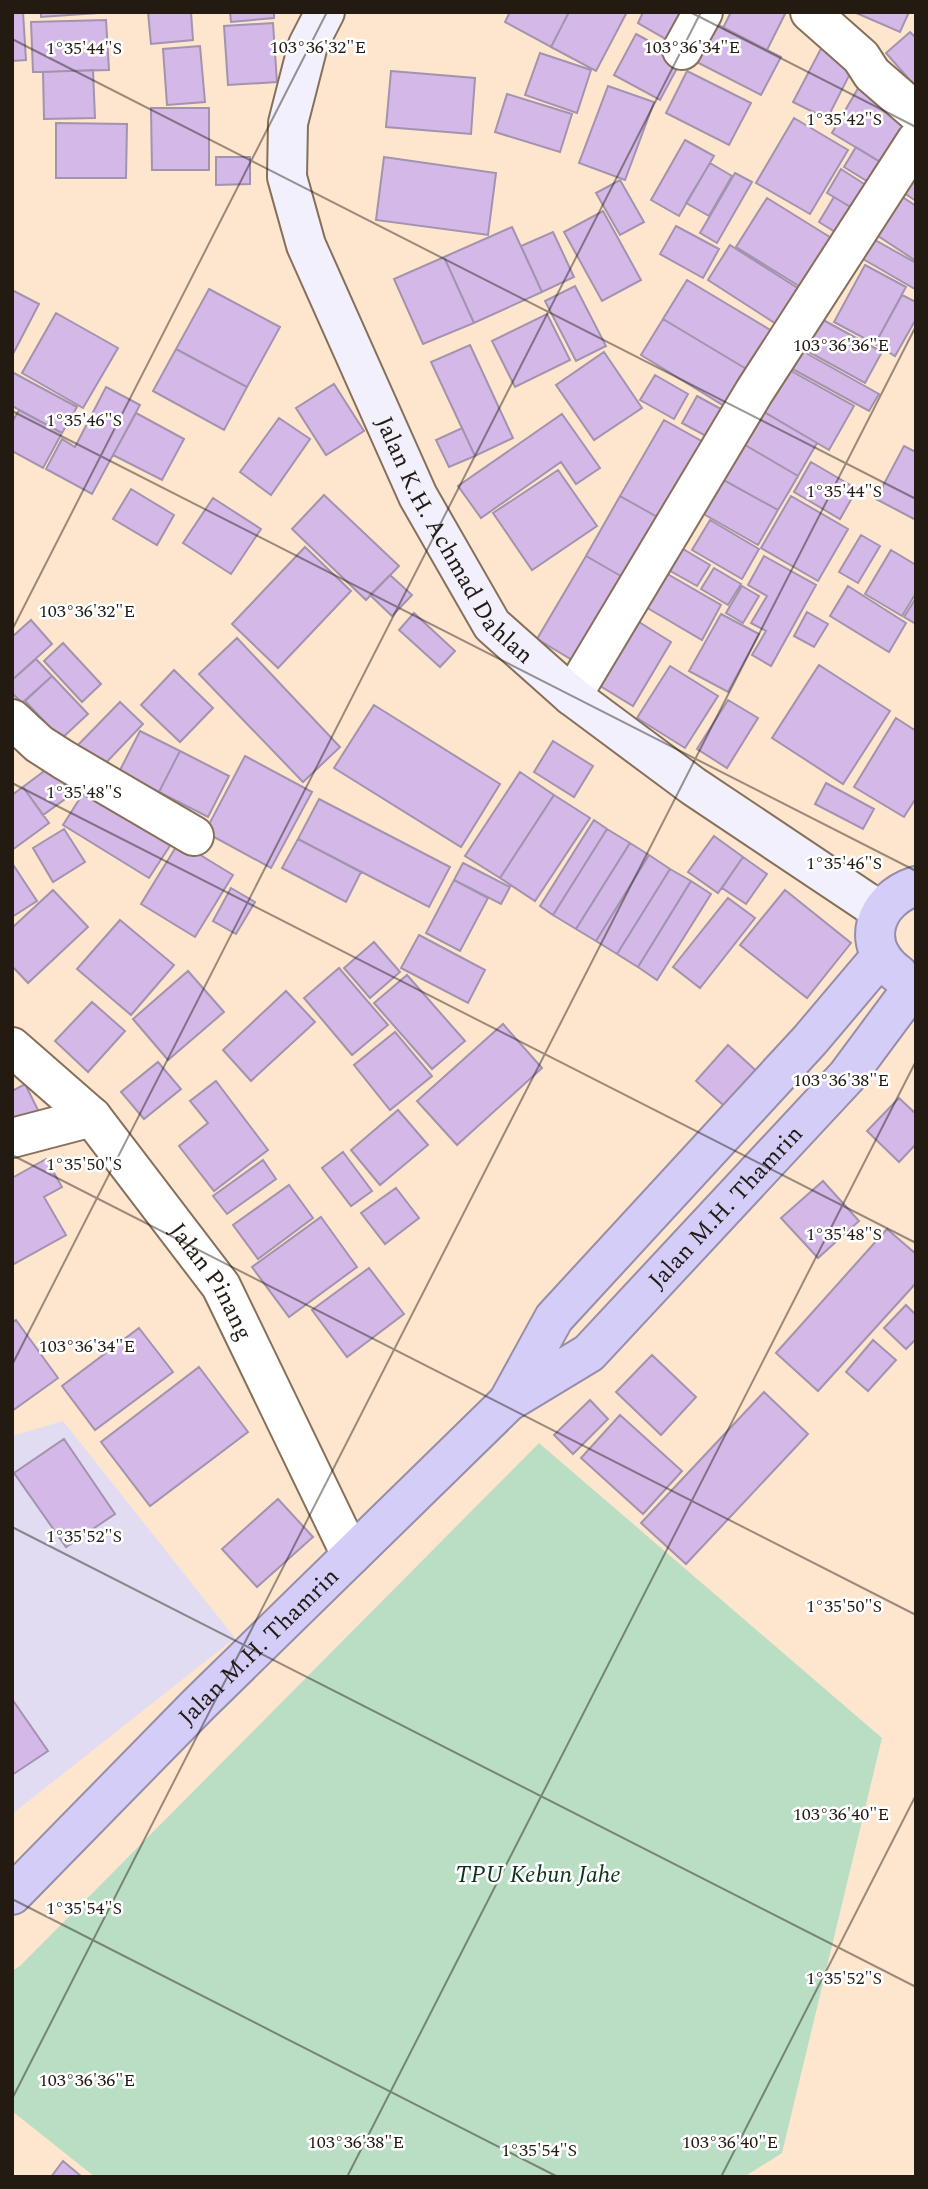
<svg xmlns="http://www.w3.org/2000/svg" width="928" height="2189" font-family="Spectral,serif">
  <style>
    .education { fill: #e2dcf2 }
    .green { fill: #badec4 }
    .building { fill: #d4b8e8; stroke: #a293ae; stroke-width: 2 }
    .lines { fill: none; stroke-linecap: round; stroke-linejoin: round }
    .street-casing { stroke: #86705b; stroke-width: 42 }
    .secondary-casing { stroke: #86705b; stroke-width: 42 }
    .highway-casing { stroke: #968ea8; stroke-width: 42 }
    .street { stroke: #fff; stroke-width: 38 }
    .secondary { stroke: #f2f0fd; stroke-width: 38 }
    .highway { stroke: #d4cdf8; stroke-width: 38 }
    .ticks { fill: none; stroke: #231a12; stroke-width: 2; stroke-opacity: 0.45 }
    .labels { text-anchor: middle; stroke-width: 5; stroke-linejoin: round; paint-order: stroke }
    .street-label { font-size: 24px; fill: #231a12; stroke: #fff }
    .park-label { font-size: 24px; font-style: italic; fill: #0b331c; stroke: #fff }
    .ticks-label { font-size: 18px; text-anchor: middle; fill: #231a12; stroke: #fff; stroke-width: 5; stroke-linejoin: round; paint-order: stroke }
  </style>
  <rect width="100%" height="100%" fill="#fee5ce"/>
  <!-- education -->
  <path class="education" d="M63,1421L235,1638L12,1814V1436Z"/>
  <!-- green -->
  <path class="green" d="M539,1443L882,1738L782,2153L744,2177H95L12,2111V1971L20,1966Z"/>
  <!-- building -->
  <path class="building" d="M12,12H23L26,60L12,61Z
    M41,12H113L41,17Z
    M148,12H191L193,40L151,44Z
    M230,12H274V18L231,22Z
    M510,12H569L551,47L505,22Z
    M569,12H627L596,71L551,47Z
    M643,12H687L671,42L638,23Z
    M731,12H786L767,50L723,28Z
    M854,12H909L900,32Z
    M705,18L781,57L761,95L685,56Z
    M106,20L109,70L33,72L31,22Z
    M273,23L277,82L228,85L224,26Z
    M910,32L916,38V87L886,53Z
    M636,34L682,59L660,100L614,75Z
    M825,41L858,58L827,119L793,102Z
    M200,46L205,102L167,105L163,49Z
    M540,53L591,70L577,113L525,95Z
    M93,70L95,118L44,119L43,72Z
    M391,71L475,78L471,134L386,127Z
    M687,71L751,103L729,145L666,113Z
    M860,85L915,118L887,166L832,133Z
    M608,86L654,102L625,180L579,163Z
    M507,94L572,114L560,152L495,132Z
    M151,108H209V170H152Z
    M794,118L848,150L810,214L756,183Z
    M56,123L127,124L126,178H56Z
    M685,140L714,156L679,216L651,200Z
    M856,147L887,166L875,186L844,167Z
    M216,157H250V184L216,185Z
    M384,157L496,173L488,235L376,220Z
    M710,163L732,176L709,216L686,203Z
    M841,169L878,193L864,215L827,193Z
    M735,173L752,182L717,243L700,233Z
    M916,175V201L904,193Z
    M620,180L644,222L620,235L596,193Z
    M895,192L916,206V261L869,230Z
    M834,197L860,213L845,238L819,222Z
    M767,198L841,244L810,293L736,247Z
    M603,211L641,280L602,301L564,232Z
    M676,226L719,249L703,278L660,254Z
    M512,227L542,292L474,323L444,257Z
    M553,232L574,277L542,292L521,246Z
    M875,240L916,263L915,289L863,259Z
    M730,245L807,294L784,329L708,280Z
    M444,257L474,323L423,344L394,279Z
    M865,265L906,287L875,344L834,322Z
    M687,280L772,331L748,370L663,319Z
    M575,286L606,346L576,361L545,301Z
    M209,289L280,327L247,387L176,349Z
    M12,290L39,304L13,354H12Z
    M902,295L916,302V319L895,356L875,344Z
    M56,313L118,348L83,408L22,373Z
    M547,314L570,360L515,387L492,341Z
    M814,315L882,352L865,383L798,346Z
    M663,319L748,370L726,407L641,355Z
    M470,345L513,438L475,456L431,362Z
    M797,348L879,394L869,411L787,366Z
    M176,349L247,387L224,430L153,391Z
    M604,352L642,408L594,440L556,385Z
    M784,367L854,406L829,450L759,409Z
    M12,372L77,407L62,433L12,406Z
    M655,375L688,394L674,419L640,400Z
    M334,384L364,431L326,455L296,408Z
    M106,387L140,405L92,494L46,469L62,439L75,447Z
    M697,396L732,415L717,442L682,423Z
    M759,409L817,443L798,476L740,442Z
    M19,410L62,433L43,468L12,451V422Z
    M136,413L184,439L162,480L113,455Z
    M562,414L600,468L576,484L561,462L481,518L458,486Z
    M279,418L310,439L271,495L240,472Z
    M664,420L712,447L668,523L620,496Z
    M462,428L475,456L449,467L436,440Z
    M740,442L798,476L778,510L720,478Z
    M904,446L916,452V520L876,499Z
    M811,462L857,489L840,519L794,492Z
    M558,470L597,526L532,570L493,513Z
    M720,478L778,510L758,545L700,512Z
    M131,489L174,515L157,545L113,519Z
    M324,495L399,566L366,600L292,529Z
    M620,496L668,523L633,583L586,556Z
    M791,496L848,529L818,581L761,548Z
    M213,498L261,529L231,574L183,543Z
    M710,520L759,549L742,579L692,550Z
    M861,535L880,546L858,583L839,572Z
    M678,546L710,565L697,586L665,568Z
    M305,547L351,591L278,668L232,624Z
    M891,550L916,565V593L902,616L865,594Z
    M586,556L633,583L584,667L537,639Z
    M764,556L816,585L771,666L752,655L766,631L751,623L767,596L748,585Z
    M714,568L741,584L728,605L701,589Z
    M664,572L721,605L702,640L644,606Z
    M390,575L412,595L392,616L370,595Z
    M742,586L759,596L743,623L726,613Z
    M848,586L906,623L889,652L830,616Z
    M916,598V624L904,617Z
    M807,612L828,624L814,647L794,636Z
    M414,613L455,651L440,667L399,630Z
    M721,614L759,634L728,692L689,671Z
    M631,617L671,642L633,706L592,681Z
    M31,620L52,644L12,680V637Z
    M237,638L340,747L303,782L199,674Z
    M63,643L101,684L82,702L44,661Z
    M36,659L52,676L22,703L12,693V680Z
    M819,665L890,711L843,784L772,738Z
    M670,666L718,696L685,748L637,718Z
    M174,670L213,708L180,742L141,705Z
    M52,676L88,714L61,739L25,701Z
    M728,700L758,718L727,768L697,749Z
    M120,702L143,724L100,769L76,747Z
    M374,705L500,784L461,847L334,768Z
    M896,718L916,731V798L904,817L854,787Z
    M140,731L180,751L159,792L119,772Z
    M553,741L593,766L574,797L534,772Z
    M180,751L229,776L208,817L159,792Z
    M245,756L312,792L271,868L205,832Z
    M51,766L72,794L43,815L23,787Z
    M520,772L554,795L500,878L465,856Z
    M826,783L874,809L863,829L815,804Z
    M89,784L175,838L149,878L63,825Z
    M23,787L49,823L12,850V795Z
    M554,795L590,818L535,901L500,878Z
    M319,799L450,867L429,907L298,839Z
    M594,820L607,829L553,915L540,906Z
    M64,829L85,862L53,882L33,848Z
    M607,829L630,843L576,929L553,915Z
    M714,836L743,857L718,893L688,872Z
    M298,839L361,872L346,902L282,868Z
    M179,842L233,875L195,937L141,904Z
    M630,843L649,855L596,941L576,929Z
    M649,855L670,869L617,954L596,941Z
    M743,857L767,874L746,904L722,888Z
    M12,863L37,901L12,917Z
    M463,863L510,887L501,904L454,880Z
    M670,869L691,881L638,967L617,954Z
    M454,880L488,898L460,951L426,933Z
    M691,881L711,894L657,980L638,967Z
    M231,888L255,902L236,934L213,921Z
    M53,890L88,927L28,983L12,966V928Z
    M785,890L851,943L807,998L740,945Z
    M728,898L755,918L700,988L673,967Z
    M120,920L174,965L131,1015L77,969Z
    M419,935L485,970L468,1003L401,968Z
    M374,942L400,972L370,998L344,968Z
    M339,968L388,1025L352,1055L304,998Z
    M188,971L224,1012L168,1060L133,1019Z
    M407,975L465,1041L432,1069L374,1003Z
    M286,991L315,1022L251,1081L223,1050Z
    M92,1002L125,1031L88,1072L55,1041Z
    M503,1024L542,1068L457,1145L417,1101Z
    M395,1032L432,1076L390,1110L354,1065Z
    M728,1045L763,1077L731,1112L696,1081Z
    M158,1062L181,1089L144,1119L121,1092Z
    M216,1081L268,1150L214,1191L179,1146L208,1123L190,1101Z
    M25,1084L39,1112L12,1125V1091Z
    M899,1098L916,1114V1144L899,1162L867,1131Z
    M398,1110L428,1145L380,1185L351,1150Z
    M343,1152L372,1191L351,1206L322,1168Z
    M46,1159L62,1187L44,1197L66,1235L12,1265V1178Z
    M263,1160L276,1179L227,1214L213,1196Z
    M823,1181L859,1221L818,1258L781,1218Z
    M289,1185L313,1218L258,1259L233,1225Z
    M396,1188L419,1218L385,1244L361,1213Z
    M321,1217L357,1267L289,1317L252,1267Z
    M887,1229L916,1254V1283L818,1391L776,1353Z
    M369,1268L404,1314L347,1357L312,1310Z
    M906,1305L916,1315V1339L906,1349L884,1328Z
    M16,1320L58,1378L12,1411V1323Z
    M139,1328L173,1372L95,1430L62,1386Z
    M873,1340L896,1360L868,1391L846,1372Z
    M652,1355L696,1397L661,1435L616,1392Z
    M199,1367L248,1432L150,1506L101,1442Z
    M764,1392L808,1434L686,1564L641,1523Z
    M590,1400L608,1419L573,1454L554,1435Z
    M620,1415L682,1471L643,1514L581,1458Z
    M64,1439L115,1514L66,1547L14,1473Z
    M278,1499L313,1537L257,1587L222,1549Z
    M12,1699L48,1751L12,1775Z
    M63,2161L82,2177H51Z"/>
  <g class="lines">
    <!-- street casing -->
    <g class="street-casing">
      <g id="street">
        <path d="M810,12L861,57L872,74L916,112"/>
        <path d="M682,50L703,12"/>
        <path d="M572,696L754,392L916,141"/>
        <path d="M12,719L39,744L64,760L194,836"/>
        <path id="s1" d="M12,1047L92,1117L221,1286L351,1555"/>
        <path d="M12,1138L92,1117"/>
      </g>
    </g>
    <!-- secondary casing -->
    <g class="secondary-casing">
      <g id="secondary">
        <path id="s2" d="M325,12L308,45L288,123L287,177L306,245L418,496L492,625L572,696L693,786L880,911"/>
      </g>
    </g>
    <!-- highway casing -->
    <g class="highway-casing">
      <g id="highway">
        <path d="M898,974C859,946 873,900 916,886"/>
        <path d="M509,1400L554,1318L810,1040L881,956"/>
        <path id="s3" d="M12,1895L198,1705L508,1402L589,1353L847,1076L916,983"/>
      </g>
    </g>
    <!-- street -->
    <use href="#street" class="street"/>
    <!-- secondary -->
    <use href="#secondary" class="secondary"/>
    <!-- highway -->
    <use href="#highway" class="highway"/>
  </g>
  <!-- ticks -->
  <path class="ticks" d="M690,12L916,127M12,39L916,499M12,411L916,871M12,630L327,12M12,783L916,1243M12,1155L916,1615M12,1365L701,12M12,1527L916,1987M12,1899L558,2177M12,2099L916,326M347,2177L916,1061M721,2177L916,1795"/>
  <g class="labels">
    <!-- street labels -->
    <g class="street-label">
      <text dy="8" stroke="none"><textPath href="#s2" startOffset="574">Jalan K.H. Achmad Dahlan</textPath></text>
      <text dy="8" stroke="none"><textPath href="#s3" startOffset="994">Jalan M.H. Thamrin</textPath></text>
      <text dy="8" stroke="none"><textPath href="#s1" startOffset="310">Jalan Pinang</textPath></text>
      <text dy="8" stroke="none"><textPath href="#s3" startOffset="350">Jalan M.H. Thamrin</textPath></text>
    </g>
    <!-- park labels -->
    <g class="park-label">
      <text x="538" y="1882">TPU Kebun Jahe</text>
    </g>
  </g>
  <g class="ticks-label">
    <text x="318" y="53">103°36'32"E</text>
    <text x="692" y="53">103°36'34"E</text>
    <text x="84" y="54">1°35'44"S</text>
    <text x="844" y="125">1°35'42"S</text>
    <text x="841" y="351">103°36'36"E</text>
    <text x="84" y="426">1°35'46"S</text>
    <text x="844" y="497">1°35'44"S</text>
    <text x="87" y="617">103°36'32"E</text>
    <text x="84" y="798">1°35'48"S</text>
    <text x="844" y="869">1°35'46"S</text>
    <text x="841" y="1086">103°36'38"E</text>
    <text x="84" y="1170">1°35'50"S</text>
    <text x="844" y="1240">1°35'48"S</text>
    <text x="87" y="1352">103°36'34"E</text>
    <text x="84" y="1542">1°35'52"S</text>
    <text x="844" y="1612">1°35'50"S</text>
    <text x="841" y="1820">103°36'40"E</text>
    <text x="84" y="1914">1°35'54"S</text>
    <text x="844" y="1984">1°35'52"S</text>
    <text x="87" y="2086">103°36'36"E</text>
    <text x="356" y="2148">103°36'38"E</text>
    <text x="730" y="2148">103°36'40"E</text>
    <text x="539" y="2156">1°35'54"S</text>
  </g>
  <!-- border -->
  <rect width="928" height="2189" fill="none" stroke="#231a12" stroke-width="28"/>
</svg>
